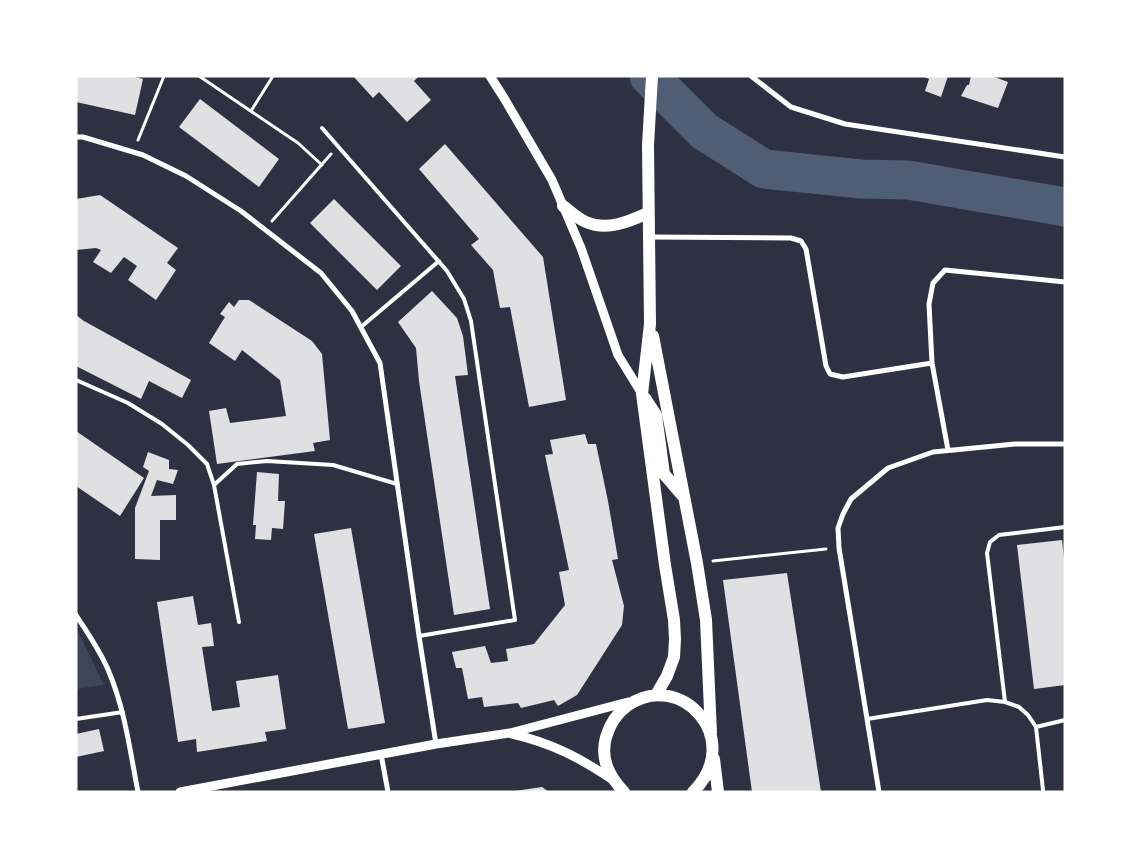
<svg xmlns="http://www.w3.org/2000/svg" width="1141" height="868" font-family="'Golos Text',sans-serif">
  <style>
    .green { fill: #3c4559 }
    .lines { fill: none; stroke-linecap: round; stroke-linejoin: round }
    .river { stroke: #4f5d75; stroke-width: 39 }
    .building { fill: #e0e0e3 }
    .path { stroke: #fff; stroke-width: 3 }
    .service { stroke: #fff; stroke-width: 4 }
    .minor { stroke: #fff; stroke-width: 5 }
    .tertiary { stroke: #fff; stroke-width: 9 }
    .primary { stroke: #fff; stroke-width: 12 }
  </style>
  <rect width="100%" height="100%" fill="#2d3142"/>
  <!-- green -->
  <path class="green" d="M76,627L104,685L76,689Z"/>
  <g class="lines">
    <!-- river -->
    <path class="river" d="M649,76L704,131L764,169L861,179L908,180L1065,207"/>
  </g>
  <!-- building -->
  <path class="building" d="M76,76H131L143,79L135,115L76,102Z
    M355,76H419L414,81L431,100L407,122L379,92L373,98L354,77Z
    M922,76H948L941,97L925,91L929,79Z
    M971,76H992L1008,82L998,108L961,96L967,85H969Z
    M200,99L279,159L259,187L179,127Z
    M445,144L543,257L566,400L529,407L510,307L500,308L493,270L471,245L479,239L419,169Z
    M100,195L178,248L167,263L176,270L156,300L128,280L137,266L124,257L111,273L93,262L101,250L96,248L76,250V199Z
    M334,199L401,266L377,290L310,223Z
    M432,291L457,318L463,336L468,375L455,376L490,609L454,615L419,381L416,348L398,322Z
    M239,300H249L312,341L322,354L330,440L313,443L315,451L217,464L209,411L226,408L230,423L286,416L280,380L242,350L235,361L209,343L225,317L220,314L229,302L234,307Z
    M76,315L84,321L191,380L182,398L149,381L141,399L76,366Z
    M76,431L144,478L120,516L76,486Z
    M585,434L588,444H596L608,501L618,559L612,560L624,606L622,625L577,695L558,706L554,700L521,708L518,703L484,707L482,697L468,699L462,668H456L452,652L485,646L491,663L508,661L506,649L534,644L565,605L559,572L569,570L545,455L553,454L550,440Z
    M148,452L169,460V469L178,470L173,484L157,480L151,496L176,495V520H160V560L135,559V508L149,471L143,467Z
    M257,472L279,474L278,501H285L283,529L272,528L271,540L255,539L256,525H253Z
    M351,528L385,723L348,729L314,534Z
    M1062,540L1065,567V685L1034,689L1017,545Z
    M787,573L821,792H752L723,580Z
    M193,596L198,625L211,623L214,646L202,647L212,711L240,707L236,681L278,675L286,729L265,732L267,741L197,752L196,739L178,742L157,602Z
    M99,729L104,751L76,757V734Z
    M542,787L549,792H515V791Z"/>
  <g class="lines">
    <!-- path -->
    <path class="path" d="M199,76L298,143L322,165
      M251,111L273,76
      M138,140L164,76
      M272,221L331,154
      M713,561L826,549"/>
    <!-- service -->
    <path class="service" d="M322,128L447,271L464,299L471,321L515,620L419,636
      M361,327L439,261
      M76,380L128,403L162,424L188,445L207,464L214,485L239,622
      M214,485L237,464L267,461L333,465L397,484
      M1005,702L987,553L990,542L999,535L1065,527
      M76,719L123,712
      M867,719L987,700L1005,702L1019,707L1028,715L1036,727L1043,790
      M1036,727L1065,720"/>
    <!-- minor -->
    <path class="minor" d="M751,76L791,107L845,124L1065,157
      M76,137H83L143,155L186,176L241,211L321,273L352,311L380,363L419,636L436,744
      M650,237L791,238L801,241L806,249L826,366L830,374L843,377L932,363
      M948,450L932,363L929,304L933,283L945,270L1065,282
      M76,615C88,634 101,652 109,672C125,710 130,751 138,792
      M381,754L388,792
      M879,792L839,548L838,528L843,514L851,499L888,468L933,452L1015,444H1065"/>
    <!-- tertiary -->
    <path class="tertiary" d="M490,76L504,98L552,180L581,248L618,355L642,394
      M512,734C552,743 580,758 613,780
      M180,792L436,744L510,733L628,702"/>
    <!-- primary -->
    <path class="primary" d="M652,76L648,145L650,324L642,394L665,565L674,620L675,639L674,657L667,676L656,695
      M563,206C570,211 578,219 586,222C607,231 628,222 648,213
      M653,336L697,563L706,620L711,733
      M645,398L656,415L664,474L682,495
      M714,759L718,792
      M624,792C609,776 600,759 606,737C610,724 616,714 627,706C680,668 746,739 693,792"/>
  </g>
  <!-- border -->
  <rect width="1141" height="868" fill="none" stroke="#ffffff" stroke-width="155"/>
</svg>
